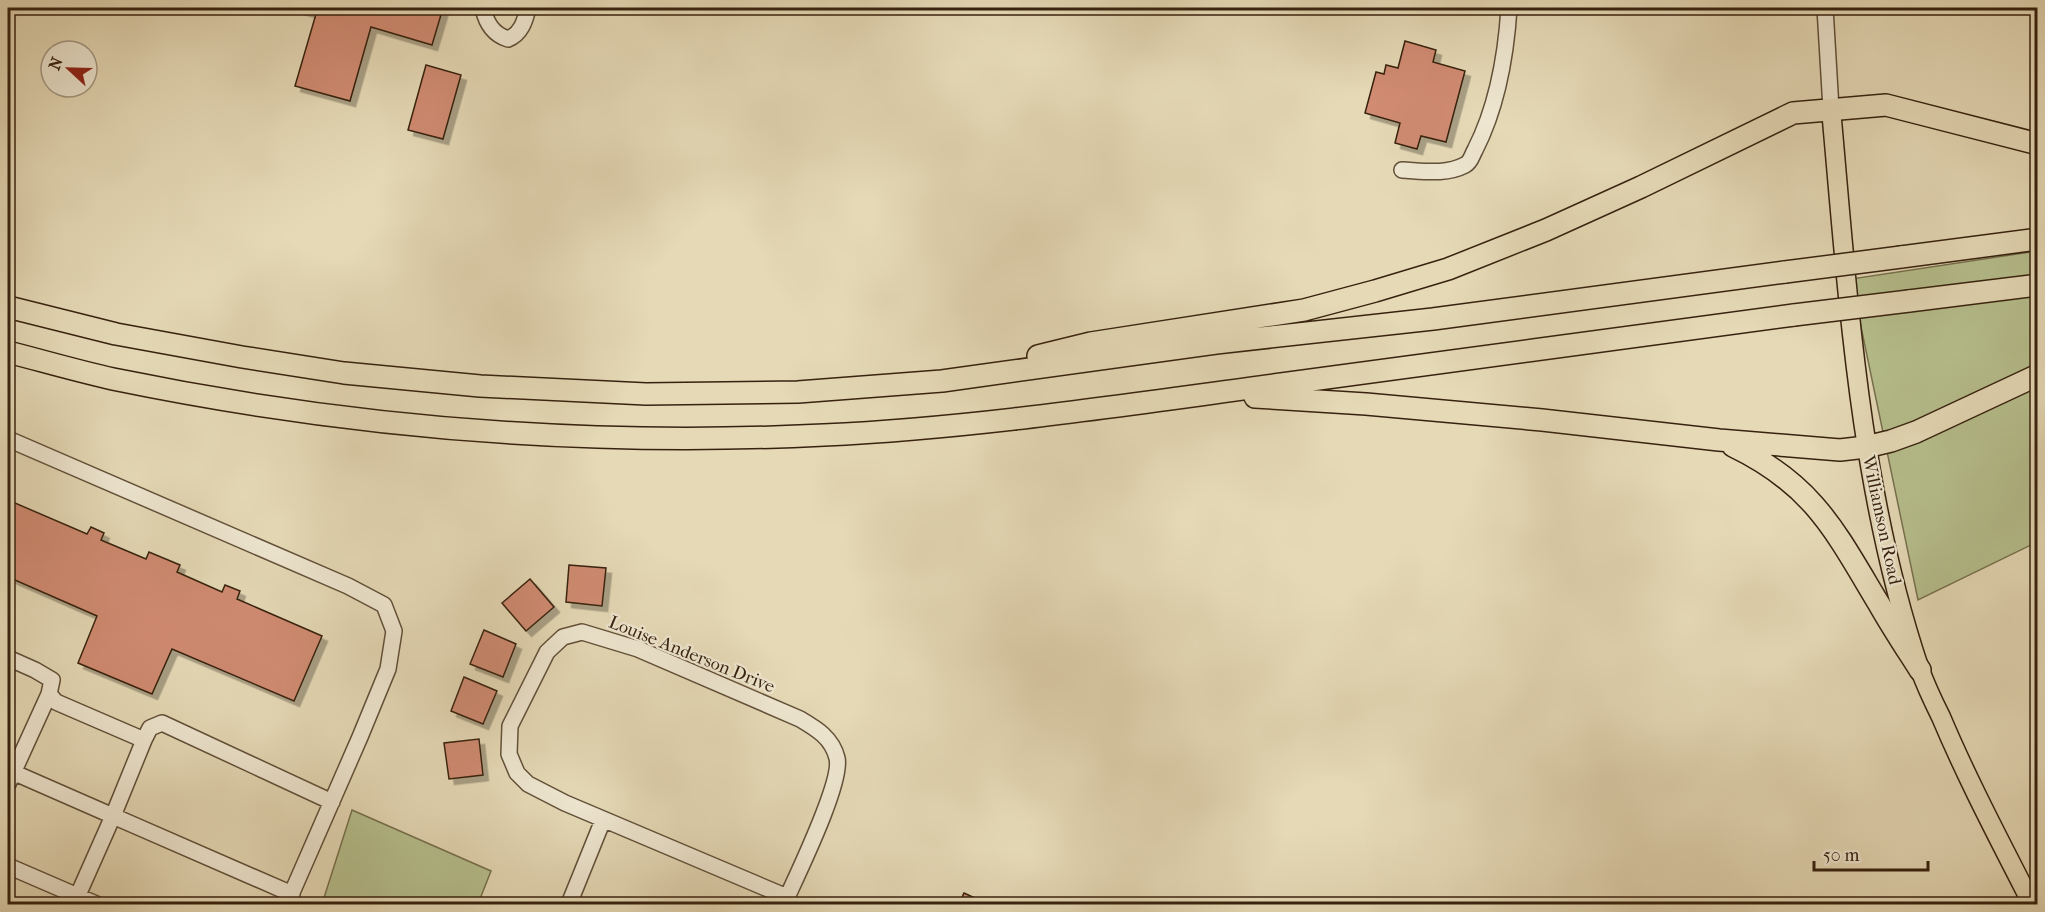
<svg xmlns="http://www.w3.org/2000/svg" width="2045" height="912" font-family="'IM FELL French Canon',serif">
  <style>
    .green { fill: #b6bf8d; stroke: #76704e; stroke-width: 1.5 }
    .building { fill: #d08b72; stroke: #37220f; stroke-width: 1.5; filter: url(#shadow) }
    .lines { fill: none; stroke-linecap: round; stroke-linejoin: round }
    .minor-casing { stroke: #625039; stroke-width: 18 }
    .major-casing { stroke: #37220f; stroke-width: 21 }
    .highway-casing { stroke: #37220f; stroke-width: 24 }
    .minor { stroke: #eee6d0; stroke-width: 15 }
    .major { stroke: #e5d9b6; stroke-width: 18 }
    .highway { stroke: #e5d9b6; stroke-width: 21 }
    .highway-bridge-casing { stroke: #37220f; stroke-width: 24; stroke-linecap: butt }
    .highway-bridge { stroke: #e5d9b6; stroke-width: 21 }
    .labels { text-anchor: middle; stroke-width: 4.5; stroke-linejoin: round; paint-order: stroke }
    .street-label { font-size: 18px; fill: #37220f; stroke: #eee6d0 }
  </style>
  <defs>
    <filter id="shadow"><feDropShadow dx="5.5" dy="5.5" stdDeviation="0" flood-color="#0004"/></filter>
  </defs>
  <rect width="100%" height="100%" fill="#e5d9b6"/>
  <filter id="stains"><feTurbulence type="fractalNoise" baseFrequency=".00333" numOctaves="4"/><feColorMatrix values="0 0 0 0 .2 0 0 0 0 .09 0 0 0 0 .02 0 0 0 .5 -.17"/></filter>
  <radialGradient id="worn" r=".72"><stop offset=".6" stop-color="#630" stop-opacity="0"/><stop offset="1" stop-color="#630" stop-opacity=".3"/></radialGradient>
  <!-- green -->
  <path class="green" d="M2037,251V542L1918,600L1851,279Z
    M352,810L491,871L478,904H322Z"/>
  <!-- building -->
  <path class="building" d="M295,8H443L432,45L371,27L350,101L295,86L316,14Z
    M1405,41L1436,50L1433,62L1465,71L1446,142L1421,136L1417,149L1395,143L1400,123L1365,113L1376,72L1384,74L1386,65L1398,68Z
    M426,65L461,75L443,139L408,130Z
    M8,500L87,534L91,527L104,533L101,540L146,559L149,552L180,565L177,572L222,592L225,585L240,591L237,599L322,636L294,701L172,649L152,694L78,663L97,616L8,577Z
    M569,565L606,568L602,606L566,602Z
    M530,579L554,607L526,631L502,603Z
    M484,630L516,644L503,677L470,664Z
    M464,677L497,691L483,724L451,711Z
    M479,739L483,775L449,779L444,743Z
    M964,893L975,898L972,904H959Z"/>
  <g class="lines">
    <!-- minor casing -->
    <g class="minor-casing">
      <path id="minor" d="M483,8C486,22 492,34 508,39C521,34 525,21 528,8
        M1825,8L1831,109
        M1402,170C1423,171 1446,175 1465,165C1471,162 1472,155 1475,150C1497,107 1506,56 1509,8
        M8,439L348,586L384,605L394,631L388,669L360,737L287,904
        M8,658L35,670L52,680L49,694L56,702L144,740L150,728L162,723L332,802
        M144,740L113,816L292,894
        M8,770L113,816L74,904
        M8,784L49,694
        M8,866L96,904
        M569,904L603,820
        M784,904C796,877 843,782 837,758C832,738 817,729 800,719L638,649L582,632L563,637L547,652L510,726L509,754L517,773L528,784L565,803L787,897"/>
    </g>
    <!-- major casing -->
    <g class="major-casing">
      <path id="major" d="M1831,109C1848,296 1859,488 1919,667C1925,684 1933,701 1941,717C1968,781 2001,843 2032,904"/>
    </g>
    <!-- highway casing -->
    <g class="highway-casing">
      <path id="highway" d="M1901,257L2038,239
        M1909,301L2038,285
        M8,307L116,334L242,357L344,373L480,386L646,394L798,392L942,381L1216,343L1433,319L1785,272
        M8,352C43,361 77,371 113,379C346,427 586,447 824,435C974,428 1124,405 1274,385C1447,361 1621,339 1794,315
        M1038,356L1091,343L1304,310L1375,291L1448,269L1546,230L1641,187L1793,113L1886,105L2038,144
        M1255,397L1366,404L1542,420L1719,440L1840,450L1866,447L1891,441L1916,432L2038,375
        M1733,446C1814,485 1835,531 1879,604C1892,627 1906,648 1920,670"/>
    </g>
    <!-- minor -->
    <use href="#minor" class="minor"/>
    <!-- major -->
    <use href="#major" class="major"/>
    <!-- highway -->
    <use href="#highway" class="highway"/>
    <!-- highway-bridge casing -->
    <g class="highway-bridge-casing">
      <path id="highway-bridge" d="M1785,272L1901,257
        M1794,315L1909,301"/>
    </g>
    <!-- highway-bridge -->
    <use href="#highway-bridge" class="highway-bridge"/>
  </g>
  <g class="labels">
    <!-- street labels -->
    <g class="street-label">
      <text transform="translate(1882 520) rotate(78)" y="6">Williamson Road</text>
      <text transform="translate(692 654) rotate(22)" y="6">Louise Anderson Drive</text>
    </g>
  </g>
  <!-- margin -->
  <rect width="2045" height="912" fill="none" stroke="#e5d9b6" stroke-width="30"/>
  <rect x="9" y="9" width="2027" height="894" fill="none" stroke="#37220f" stroke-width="3"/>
  <rect x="15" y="15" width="2015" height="882" fill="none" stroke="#37220f" stroke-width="1.5"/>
  <!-- north arrow -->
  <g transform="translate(69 69) rotate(292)"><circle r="28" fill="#eee6d0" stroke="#a59883" stroke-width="1.5"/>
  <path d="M0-4.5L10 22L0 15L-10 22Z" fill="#8f2418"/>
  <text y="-9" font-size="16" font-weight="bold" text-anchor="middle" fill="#37220f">N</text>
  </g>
  <!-- scale -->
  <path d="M1814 861v9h114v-9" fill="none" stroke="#37220f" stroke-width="3"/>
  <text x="1823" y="861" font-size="18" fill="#37220f" stroke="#eee6d0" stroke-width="4.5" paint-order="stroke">50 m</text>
  <rect width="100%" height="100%" filter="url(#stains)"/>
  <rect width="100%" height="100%" fill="url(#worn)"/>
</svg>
